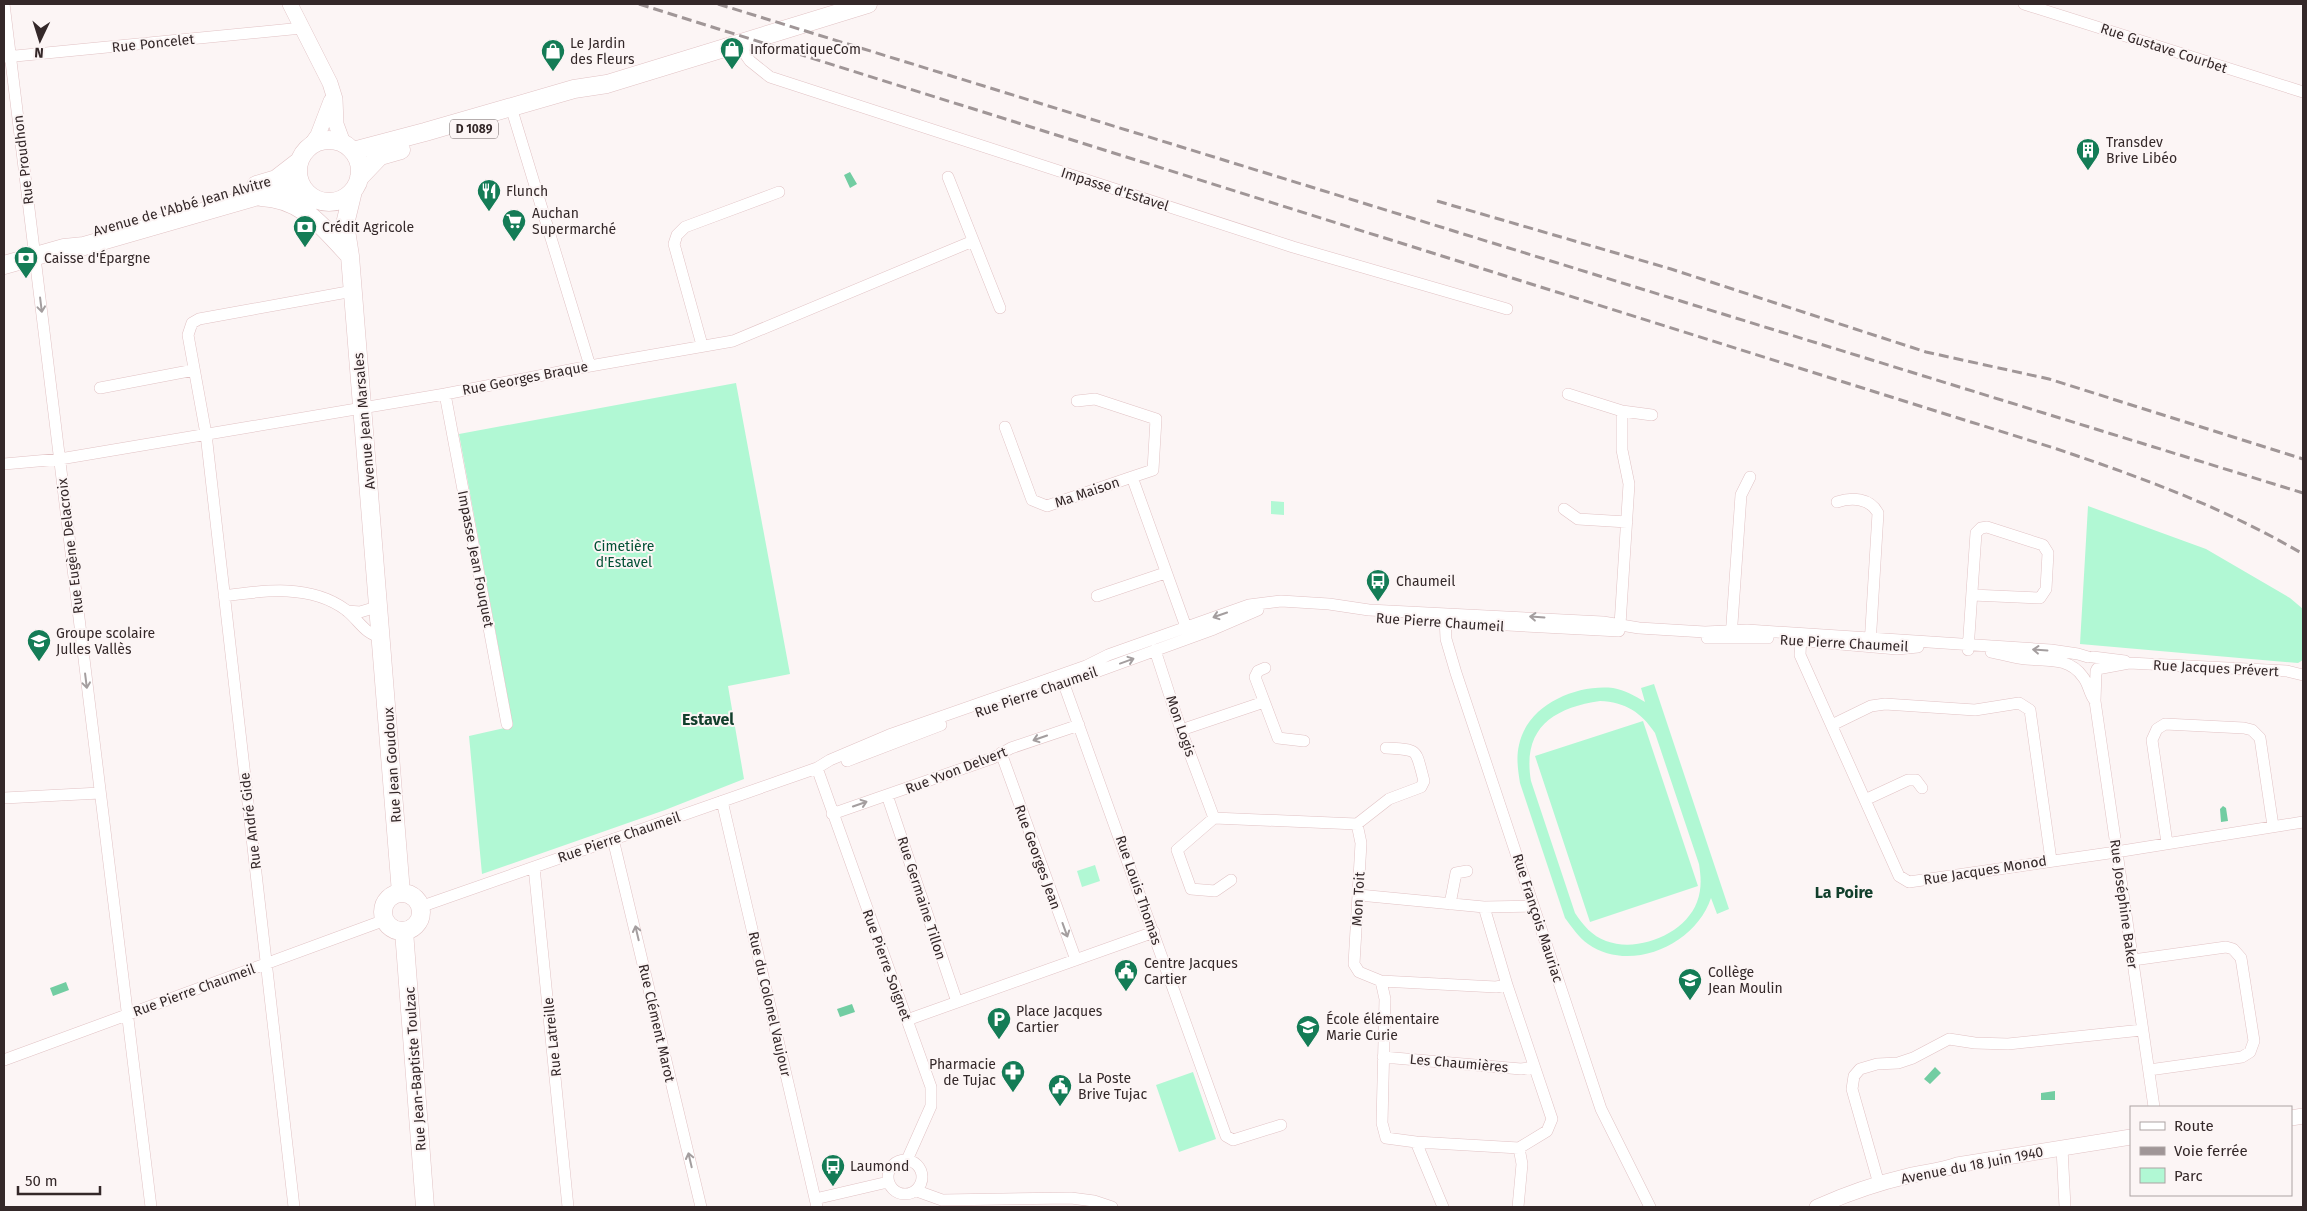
<svg xmlns="http://www.w3.org/2000/svg" width="2307" height="1211" font-family="'Fira Sans',sans-serif">
  <style>
    .green { fill: #b1f8d4; fill-rule: evenodd }
    .water { fill: #72cda2 }
    .lines { fill: none; stroke-linecap: round; stroke-linejoin: round }
    .street-casing { stroke: #e1c2c4; stroke-width: 12 }
    .secondary-casing { stroke: #e1c2c4; stroke-width: 16 }
    .primary-casing { stroke: #e1c2c4; stroke-width: 19 }
    .street { stroke: #fff; stroke-width: 11 }
    .secondary { stroke: #fff; stroke-width: 15 }
    .primary { stroke: #fff; stroke-width: 18 }
    .rail { stroke: #a09697; stroke-width: 3; stroke-dasharray: 10 5; stroke-linecap: butt }
    .oneway { stroke: #a49e9f }
    .labels { text-anchor: middle; stroke-width: 4; stroke-linejoin: round; paint-order: stroke }
    .shield { fill: #fcf5f5; stroke: #706666; stroke-width: 1 }
    .shield-label { font-size: 12px; font-weight: bold; fill: #342829 }
    .street-label { font-size: 14px; fill: #342829; stroke: #fcf5f5 }
    .poi-label { font-size: 14px; fill: #342829; stroke: #fcf5f5; text-anchor: start }
    .park-label { font-size: 14px; fill: #025035; stroke: #fcf5f5 }
    .quarter-label { font-size: 16px; font-weight: bold; fill: #123f2c; stroke: #fcf5f5 }
  </style>
  <rect width="100%" height="100%" fill="#fcf5f5"/>
  <!-- green -->
  <path class="green" d="M736,383L790,674L728,686L744,779L665,810L482,874L469,736L513,726L459,434Z
    M1271,501L1284,502V515L1271,514Z
    M2088,506L2206,549L2290,598L2303,609V660L2298,663L2080,644Z
    M1654,684L1729,909L1717,914L1711,898C1696,944 1631,974 1588,944C1578,937 1572,927 1565,918L1520,783C1518,770 1516,758 1519,745C1527,705 1576,684 1613,688C1625,690 1635,696 1645,702L1641,688ZM1600,701C1625,702 1641,712 1655,733L1699,864C1701,877 1702,889 1697,902C1685,934 1638,953 1606,941C1592,936 1583,925 1575,913L1531,781C1522,729 1552,708 1600,701Z
    M1643,721L1698,886L1590,922L1535,756Z
    M1095,865L1100,881L1082,887L1077,871Z
    M1193,1072L1216,1139L1179,1152L1156,1085Z"/>
  <!-- water -->
  <path class="water" d="M850,172L857,184L850,188L844,175Z
    M2223,806L2226,808L2228,821L2221,822L2220,809Z
    M66,982L69,990L53,996L50,988Z
    M852,1004L855,1012L840,1017L837,1009Z
    M1935,1067L1941,1073L1930,1084L1924,1079Z
    M2055,1091V1100H2041V1093Z"/>
  <g class="lines">
    <!-- street casing -->
    <g class="street-casing">
      <path id="street" d="M4,4L151,1207
        M2024,4L2303,92
        M738,44L750,61L770,77L1293,247L1507,309
        M5,57L302,28
        M511,107L590,366
        M948,177L1000,308
        M702,345L674,244L677,235L685,227L779,192
        M100,388L194,370
        M445,394L507,724
        M1568,394L1622,411V450L1629,484L1620,625
        M1077,401L1095,399L1156,419L1153,470L1132,477
        M1622,411L1652,415
        M1005,427L1032,500L1047,506L1132,477L1186,627
        M4,464L60,459L445,394L590,366L733,341L973,241
        M1837,502C1852,497 1870,498 1878,513L1870,645
        M1564,509L1578,519L1627,522
        M224,596C265,590 311,584 346,610C359,620 365,635 382,637
        M1097,596L1165,573
        M347,611L360,612L380,606
        M1445,616L1446,639L1456,673L1601,1109L1650,1207
        M1415,620L1619,631
        M1801,634L1800,655L1899,876L1909,882L2116,852L2303,822
        M1707,638H1768
        M1731,638L1741,495L1750,477
        M1794,640L1897,649L1918,647
        M1155,650L1181,730L1214,818
        M1968,650L1976,533L1981,528L1987,527L2043,545L2048,553L2046,589L2040,598L1972,595
        M1991,652C2003,654 2014,658 2026,659C2047,661 2069,657 2083,677C2089,684 2089,694 2095,701
        M2093,657L2125,661
        M1265,668L1258,671L1255,677L1278,738L1304,741
        M2097,669L2129,663L2287,671L2303,675
        M2096,671L2095,701L2154,1107
        M1061,676L1226,1136L1233,1140L1281,1125
        M1050,686L1093,673L1214,629L1258,610
        M1832,725L1871,706L1885,704L1975,710L2019,703L2030,710L2051,860
        M1181,730L1264,702
        M1001,753L1076,960
        M847,761L941,725
        M817,768L931,1087V1106L907,1160
        M887,795L957,1002
        M4,798L100,793
        M1867,799L1908,780H1916L1922,788
        M722,801L817,1207
        M832,814L993,758L1011,748L1079,725
        M1357,824L1389,799L1421,787L1424,781C1415,748 1420,750 1386,748
        M613,839L701,1207
        M2167,843L2152,740L2157,729L2165,724L2244,728L2252,730L2260,738L2273,826
        M534,867L568,1207
        M1231,880L1215,891L1191,889L1177,850L1214,818L1357,824L1361,843L1354,964L1359,972L1381,981L1385,999L1382,1123L1386,1138L1416,1142L1443,1207
        M1359,895L1484,907L1533,906
        M1450,904L1456,873L1467,871
        M420,907L817,768L830,760L889,735L1086,666L1108,655L1249,605L1281,601L1329,604L1369,610L1603,622L1639,628L1705,632L1747,630L2051,650L2078,654L2088,657
        M2133,960L2226,947L2233,949L2241,958L2254,1041L2250,1052L2242,1057L2149,1070
        M1381,981L1496,987L1507,985
        M907,1020L1154,932
        M1383,1057L1521,1069L1534,1067
        M4,1060L385,920
        M1416,1142L1519,1148L1547,1131L1552,1119L1507,985L1484,907
        M2062,1148L2065,1207
        M888 1177a17 17 0 1 1 34 0a17 17 0 1 1-34 0Z
        M1879,1184L1852,1089L1854,1076L1860,1069L1877,1064L1898,1063L1913,1058L1949,1039L1975,1043L2008,1044L2142,1030
        M917,1191L942,1200L1071,1198L1094,1201L1112,1207
        M815,1199L888,1182
        M294,1207L206,434L188,335L192,323L199,319L353,291
        M1518,1207L1522,1164L1519,1148"/>
    </g>
    <!-- secondary casing -->
    <g class="secondary-casing">
      <path id="secondary" d="M290,4L330,83L335,99L336,124L343,143
        M311,145L318,135L331,101
        M2291,1118L2303,1116
        M1817,1207C1846,1194 1878,1183 1908,1176C1925,1172 1941,1171 1957,1165L2131,1137"/>
    </g>
    <!-- primary casing -->
    <g class="primary-casing">
      <path id="primary" d="M298 171a31 31 0 1 1 62 0a31 31 0 1 1-62 0Z
        M353,151L425,132L574,89L607,84L868,4
        M359,178L380,156L401,150
        M256,185L276,179L298,162
        M353,191L345,224L350,256L401,893
        M261,197C304,199 323,228 350,256
        M4,265L64,248L84,246L279,190L287,188L305,191
        M383 912a19 19 0 1 1 38 0a19 19 0 1 1-38 0Z
        M404,931L425,1207"/>
    </g>
    <!-- street -->
    <use href="#street" class="street"/>
    <!-- secondary -->
    <use href="#secondary" class="secondary"/>
    <!-- primary -->
    <use href="#primary" class="primary"/>
    <!-- rail -->
    <path class="rail" d="M639,4L2057,449C2143,478 2225,508 2303,554
      M718,4L2303,493
      M1437,201L1671,269L1926,352L2049,379L2303,459"/>
  </g>
  <!-- one-way arrows -->
  <defs><path id="oneway-shaft" d="M-6 0H5M1.5-3L5.5 0L1.5 3" fill="none" stroke-width="1.6" stroke-linecap="round" stroke-linejoin="round" transform="scale(1.25)"/></defs>
  <g class="oneway">
    <use href="#oneway-shaft" transform="translate(41 305) rotate(83)"/>
    <use href="#oneway-shaft" transform="translate(1220 615) rotate(161)"/>
    <use href="#oneway-shaft" transform="translate(1537 617) rotate(-176)"/>
    <use href="#oneway-shaft" transform="translate(2040 650) rotate(-176)"/>
    <use href="#oneway-shaft" transform="translate(1127 661) rotate(-20)"/>
    <use href="#oneway-shaft" transform="translate(86 681) rotate(83)"/>
    <use href="#oneway-shaft" transform="translate(1040 738) rotate(161)"/>
    <use href="#oneway-shaft" transform="translate(860 804) rotate(-19)"/>
    <use href="#oneway-shaft" transform="translate(1065 930) rotate(70)"/>
    <use href="#oneway-shaft" transform="translate(637 933) rotate(-103)"/>
    <use href="#oneway-shaft" transform="translate(690 1160) rotate(-103)"/>
  </g>
  <!-- icons -->
  <defs>
    <g id="shop-pin" transform="scale(1.25)"><path d="M0 17L-7.5 6A9.5 9.5 0 1 1 7.5 6Z" fill="#147c56" stroke="#fcf5f5"/><path d="M-5-2.5h2.3a2.7 3.5 0 0 1 5.4 0H5L5.5 6h-11ZM-1.5-2.5h3a1.5 2.3 0 0 0-3 0Z" fill="#fff"/></g>
    <g id="building-pin" transform="scale(1.25)"><path d="M0 17L-7.5 6A9.5 9.5 0 1 1 7.5 6Z" fill="#147c56" stroke="#fcf5f5"/><path d="M-4-6H4V6H1V3H-1V6H-4ZM-2.5-4.3h1.7v1.8h-1.7ZM.8-4.3h1.7v1.8H.8ZM-2.5-1h1.7V.8h-1.7ZM.8-1h1.7V.8H.8Z" fill="#fff"/></g>
    <g id="restaurant-pin" transform="scale(1.25)"><path d="M0 17L-7.5 6A9.5 9.5 0 1 1 7.5 6Z" fill="#147c56" stroke="#fcf5f5"/><path d="M-5-6h1v4h1v-4h1v4h1v-4h1v5L-1.5 .5V6h-2V.5L-5-1ZM5-6V6H3V1.5H1.5Q1.5-4 5-6Z" fill="#fff"/></g>
    <g id="supermarket-pin" transform="scale(1.25)"><path d="M0 17L-7.5 6A9.5 9.5 0 1 1 7.5 6Z" fill="#147c56" stroke="#fcf5f5"/><path d="M-6-5.5h2.5l.6 2H6L4.5 2H-2.5L-4.4-4H-6ZM-1.5 3.2a1.3 1.3 0 1 0 .1 0ZM3 3.2a1.3 1.3 0 1 0 .1 0Z" fill="#fff"/></g>
    <g id="bank-pin" transform="scale(1.25)"><path d="M0 17L-7.5 6A9.5 9.5 0 1 1 7.5 6Z" fill="#147c56" stroke="#fcf5f5"/><path d="M-6-4H6V4H-6ZM0-2.3a2.3 2.3 0 1 0 0 4.6a2.3 2.3 0 1 0 0-4.6Z" fill="#fff"/></g>
    <g id="bus-pin" transform="scale(1.25)"><path d="M0 17L-7.5 6A9.5 9.5 0 1 1 7.5 6Z" fill="#147c56" stroke="#fcf5f5"/><path d="M-5-6H5V4H4V6H2V4H-2V6H-4V4H-5ZM-3.5-4V0h7V-4ZM-3.5 1.2v1.5H-2V1.2ZM2 1.2v1.5H3.5V1.2Z" fill="#fff"/></g>
    <g id="school-pin" transform="scale(1.25)"><path d="M0 17L-7.5 6A9.5 9.5 0 1 1 7.5 6Z" fill="#147c56" stroke="#fcf5f5"/><path d="M0-5L7-2L0 1L-7-2ZM-4 1L0 2.5L4 1V4Q0 6-4 4Z" fill="#fff"/></g>
    <g id="civic-pin" transform="scale(1.25)"><path d="M0 17L-7.5 6A9.5 9.5 0 1 1 7.5 6Z" fill="#147c56" stroke="#fcf5f5"/><path d="M-.6-6.5H3V-4.5H.6V-3L4-1V1h2V6H-6V1h2V-1L-.6-3ZM-1.2 2.5V6h2.4V2.5Z" fill="#fff"/></g>
    <g id="parking-pin" transform="scale(1.25)"><path d="M0 17L-7.5 6A9.5 9.5 0 1 1 7.5 6Z" fill="#147c56" stroke="#fcf5f5"/><path d="M-3.5-5.5H1a3.5 3.5 0 0 1 0 7H-1V5.5H-3.5ZM-1-3.4V-.6H.8a1.4 1.4 0 0 0 0-2.8Z" fill="#fff"/></g>
    <g id="pharmacy-pin" transform="scale(1.25)"><path d="M0 17L-7.5 6A9.5 9.5 0 1 1 7.5 6Z" fill="#147c56" stroke="#fcf5f5"/><path d="M-2-6h4v4h4v4h-4v4h-4v-4h-4v-4h4Z" fill="#fff"/></g>
  </defs>
  <g fill-rule="evenodd">
    <use href="#shop-pin" x="732" y="49"/>
    <use href="#shop-pin" x="553" y="51"/>
    <use href="#building-pin" x="2088" y="150"/>
    <use href="#restaurant-pin" x="489" y="191"/>
    <use href="#supermarket-pin" x="514" y="221"/>
    <use href="#bank-pin" x="305" y="227"/>
    <use href="#bank-pin" x="26" y="258"/>
    <use href="#bus-pin" x="1378" y="581"/>
    <use href="#school-pin" x="39" y="641"/>
    <use href="#civic-pin" x="1126" y="971"/>
    <use href="#school-pin" x="1690" y="980"/>
    <use href="#parking-pin" x="999" y="1019"/>
    <use href="#school-pin" x="1308" y="1027"/>
    <use href="#pharmacy-pin" x="1013" y="1072"/>
    <use href="#civic-pin" x="1060" y="1086"/>
    <use href="#bus-pin" x="833" y="1166"/>
  </g>
  <g class="labels">
    <!-- shield labels -->
    <rect class="shield" x="450" y="119.5" width="48" height="19" rx="4"/>
    <g class="shield-label">
      <text x="474" y="133">D 1089</text>
    </g>
    <!-- street labels -->
    <g class="street-label">
      <text transform="translate(153 43) rotate(-6)" y="5">Rue Poncelet</text>
      <text transform="translate(2164 48) rotate(18)" y="5">Rue Gustave Courbet</text>
      <text transform="translate(23 160) rotate(-97)" y="5">Rue Proudhon</text>
      <text transform="translate(1115 189) rotate(18)" y="5">Impasse d'Estavel</text>
      <text transform="translate(182 206) rotate(-16)" y="5">Avenue de l'Abbé Jean Alvitre</text>
      <text transform="translate(525 378) rotate(-11)" y="5">Rue Georges Braque</text>
      <text transform="translate(364 421) rotate(-95)" y="5">Avenue Jean Marsales</text>
      <text transform="translate(1087 492) rotate(-19)" y="5">Ma Maison</text>
      <text transform="translate(70 546) rotate(-97)" y="5">Rue Eugène Delacroix</text>
      <text transform="translate(476 559) rotate(79)" y="5">Impasse Jean Fouquet</text>
      <text transform="translate(1440 622) rotate(4)" y="5">Rue Pierre Chaumeil</text>
      <text transform="translate(1844 643) rotate(3)" y="5">Rue Pierre Chaumeil</text>
      <text transform="translate(2216 668) rotate(3)" y="5">Rue Jacques Prévert</text>
      <text transform="translate(1036 692) rotate(-19)" y="5">Rue Pierre Chaumeil</text>
      <text transform="translate(1181 726) rotate(71)" y="5">Mon Logis</text>
      <text transform="translate(392 765) rotate(-94)" y="5">Rue Jean Goudoux</text>
      <text transform="translate(956 770) rotate(-21)" y="5">Rue Yvon Delvert</text>
      <text transform="translate(250 821) rotate(-97)" y="5">Rue André Gide</text>
      <text transform="translate(619 837) rotate(-19)" y="5">Rue Pierre Chaumeil</text>
      <text transform="translate(1038 857) rotate(70)" y="5">Rue Georges Jean</text>
      <text transform="translate(1985 870) rotate(-9)" y="5">Rue Jacques Monod</text>
      <text transform="translate(1139 890) rotate(71)" y="5">Rue Louis Thomas</text>
      <text transform="translate(922 898) rotate(72)" y="5">Rue Germaine Tillon</text>
      <text transform="translate(1358 899) rotate(-87)" y="5">Mon Toit</text>
      <text transform="translate(2124 904) rotate(82)" y="5">Rue Joséphine Baker</text>
      <text transform="translate(1538 918) rotate(72)" y="5">Rue François Mauriac</text>
      <text transform="translate(887 965) rotate(70)" y="5">Rue Pierre Soignet</text>
      <text transform="translate(194 990) rotate(-20)" y="5">Rue Pierre Chaumeil</text>
      <text transform="translate(770 1004) rotate(77)" y="5">Rue du Colonel Vaujour</text>
      <text transform="translate(657 1023) rotate(77)" y="5">Rue Clément Marot</text>
      <text transform="translate(552 1037) rotate(-96)" y="5">Rue Latreille</text>
      <text transform="translate(1459 1063) rotate(5)" y="5">Les Chaumières</text>
      <text transform="translate(415 1069) rotate(-94)" y="5">Rue Jean-Baptiste Toulzac</text>
      <text transform="translate(1972 1165) rotate(-11)" y="5">Avenue du 18 Juin 1940</text>
    </g>
    <!-- poi labels -->
    <g class="poi-label">
      <text x="570" y="48">Le Jardin<tspan x="570" dy="16">des Fleurs</tspan></text>
      <text x="750" y="54">InformatiqueCom</text>
      <text x="2106" y="147">Transdev<tspan x="2106" dy="16">Brive Libéo</tspan></text>
      <text x="506" y="196">Flunch</text>
      <text x="532" y="218">Auchan<tspan x="532" dy="16">Supermarché</tspan></text>
      <text x="322" y="232">Crédit Agricole</text>
      <text x="44" y="263">Caisse d'Épargne</text>
      <text x="1396" y="586">Chaumeil</text>
      <text x="56" y="638">Groupe scolaire<tspan x="56" dy="16">Julles Vallès</tspan></text>
      <text x="1144" y="968">Centre Jacques<tspan x="1144" dy="16">Cartier</tspan></text>
      <text x="1708" y="977">Collège<tspan x="1708" dy="16">Jean Moulin</tspan></text>
      <text x="1016" y="1016">Place Jacques<tspan x="1016" dy="16">Cartier</tspan></text>
      <text x="1326" y="1024">École élémentaire<tspan x="1326" dy="16">Marie Curie</tspan></text>
      <text x="996" y="1069" text-anchor="end">Pharmacie<tspan x="996" dy="16">de Tujac</tspan></text>
      <text x="1078" y="1083">La Poste<tspan x="1078" dy="16">Brive Tujac</tspan></text>
      <text x="850" y="1171">Laumond</text>
    </g>
    <!-- park labels -->
    <g class="park-label">
      <text x="624" y="551">Cimetière<tspan x="624" dy="16">d'Estavel</tspan></text>
    </g>
    <!-- quarter labels -->
    <g class="quarter-label">
      <text x="708" y="725">Estavel</text>
      <text x="1844" y="898">La Poire</text>
    </g>
  </g>
  <!-- border -->
  <rect width="2307" height="1211" fill="none" stroke="#342829" stroke-width="10"/>
  <!-- legend -->
  <rect x="2130" y="1106" width="162" height="90" fill="#fcf5f5" stroke="#aca3a3"/>
  <rect x="2140" y="1122" width="25" height="8" fill="#ffffff" stroke="#aca3a3"/>
  <text x="2174" y="1131" font-size="15" fill="#342829">Route</text>
  <rect x="2140" y="1147" width="25" height="8" fill="#a09697" stroke="#aca3a3"/>
  <text x="2174" y="1156" font-size="15" fill="#342829">Voie ferrée</text>
  <rect x="2140" y="1168" width="25" height="15" fill="#b1f8d4" stroke="#aca3a3"/>
  <text x="2174" y="1181" font-size="15" fill="#342829">Parc</text>
  <!-- north arrow -->
  <g transform="translate(40 40) rotate(184)" stroke="#fcf5f5" stroke-width="4" paint-order="stroke">
  <path d="M0-4L9 19L0 12L-9 19Z" fill="#342829"/>
  <text y="-8" font-size="14" font-weight="bold" text-anchor="middle" fill="#342829">N</text>
  </g>
  <!-- scale -->
  <path d="M18 1186v8h82v-8" fill="none" stroke="#342829" stroke-width="2.5"/>
  <text x="25" y="1186" font-size="15" fill="#342829" stroke="#fcf5f5" stroke-width="4" paint-order="stroke">50 m</text>
</svg>
